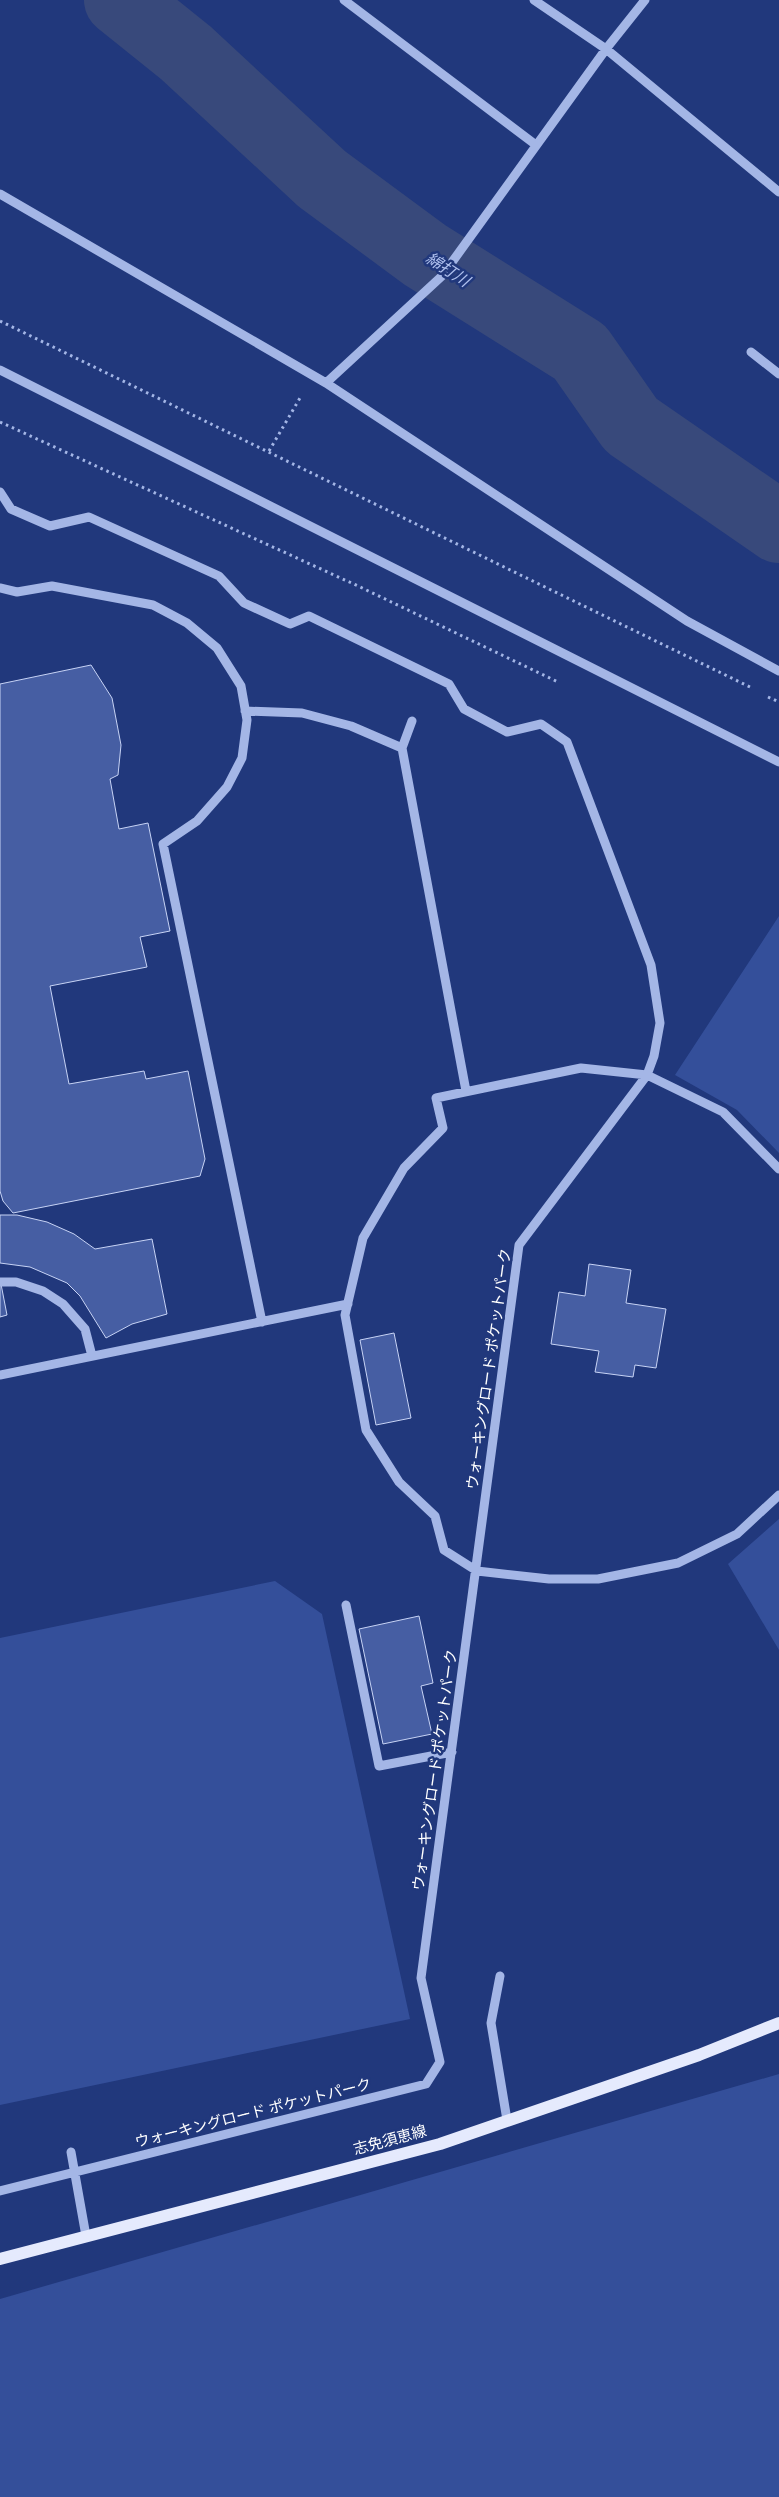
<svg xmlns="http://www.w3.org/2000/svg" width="779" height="2497" font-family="'Golos Text','Noto Sans JP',sans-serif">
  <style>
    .green { fill: #344f9a }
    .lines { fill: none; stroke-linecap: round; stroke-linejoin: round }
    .river { stroke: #38497b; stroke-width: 72 }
    .building { fill: #465ea3; stroke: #c7d3f5 }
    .path { stroke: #a4b6e6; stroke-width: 3; stroke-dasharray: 2.5 4; stroke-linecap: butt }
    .minor { stroke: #a4b6e6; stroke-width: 9 }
    .major { stroke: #e5eafd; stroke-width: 12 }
    .labels { text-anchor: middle; stroke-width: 5; stroke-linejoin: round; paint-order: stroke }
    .street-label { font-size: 15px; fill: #fff; stroke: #21387c }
    .water-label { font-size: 16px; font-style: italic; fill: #afc0ee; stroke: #21387c }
  </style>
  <rect width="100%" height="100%" fill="#21387c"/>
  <!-- green -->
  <path class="green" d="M779,916V1153L737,1110L675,1075Z
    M779,1519V1650L728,1564Z
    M275,1581L322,1614L410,2019L0,2105V1638Z
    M779,2074V2497H0V2299Z"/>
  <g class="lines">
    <!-- river -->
    <path class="river" d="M120,0L186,53L322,179L425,255L580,352L631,425L779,527"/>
  </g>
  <!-- building -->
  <path class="building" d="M91,665L112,698L121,745L118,775L110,779L119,829L148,823L170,931L140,937L147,967L50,986L69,1084L144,1071L146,1079L188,1071L205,1159L200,1176L13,1213L3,1201L0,1191V684Z
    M0,1215H17L47,1222L74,1234L95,1249L152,1239L167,1314L132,1324L106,1338L80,1296L67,1283L30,1267L0,1263Z
    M589,1264L631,1270L626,1303L666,1309L656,1368L635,1365L633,1377L595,1372L599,1351L551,1344L559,1292L585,1296Z
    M0,1279L7,1315L0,1317Z
    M394,1333L411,1418L376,1425L360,1340Z
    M419,1616L433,1683L421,1686L432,1734L383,1744L359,1629Z"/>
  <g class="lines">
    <!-- path -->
    <path class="path" d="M0,321L752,688
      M0,422L358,586L558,682
      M269,451L300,398
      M768,697L779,702"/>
    <!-- minor -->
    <path class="minor" d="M344,0L536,145
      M534,0L606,49L779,192
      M0,194L326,383L687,621L779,671
      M751,352L779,374
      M0,370L779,762
      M326,383L442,276L606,49L645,0
      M0,492L11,509L50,526L89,517L219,576L244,603L290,624L309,616L449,684L464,709L507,732L541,724L567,742L651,965L660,1023L654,1056L647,1075L519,1245L421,1978L440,2062L426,2084L0,2191
      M0,588L17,592L52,586L153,605L187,623L217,648L241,686L247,720L242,758L227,787L197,821L163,844L262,1322
      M245,711L302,713L351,726L402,748
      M412,721L402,748L466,1091
      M779,1169L723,1112L647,1075L581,1068L436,1098L443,1128L404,1168L363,1238L345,1315L366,1430L399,1482L435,1516L444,1550L477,1571L549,1579H598L678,1563L737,1534L779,1495
      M0,1282H16L43,1291L63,1304L85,1329L92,1356
      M0,1375L348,1304
      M346,1605L379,1766L452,1752
      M500,1976L491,2023L507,2120
      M71,2152L86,2236"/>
    <!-- major -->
    <path class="major" d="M0,2259L440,2144L699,2055L779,2023"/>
  </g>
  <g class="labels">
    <!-- street labels -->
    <g class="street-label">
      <text transform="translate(489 1369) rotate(-82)" y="5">ウォーキングロード ポケットパーク</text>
      <text transform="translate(435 1770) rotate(-82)" y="5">ウォーキングロード ポケットパーク</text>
      <text transform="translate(253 2113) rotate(-14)" y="5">ウォーキングロード ポケットパーク</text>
      <text transform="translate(390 2140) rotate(-15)" y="5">志免須恵線</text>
    </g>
    <!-- water labels -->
    <g class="water-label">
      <text transform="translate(448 269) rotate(33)" y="6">綿打川</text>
    </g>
  </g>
</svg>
